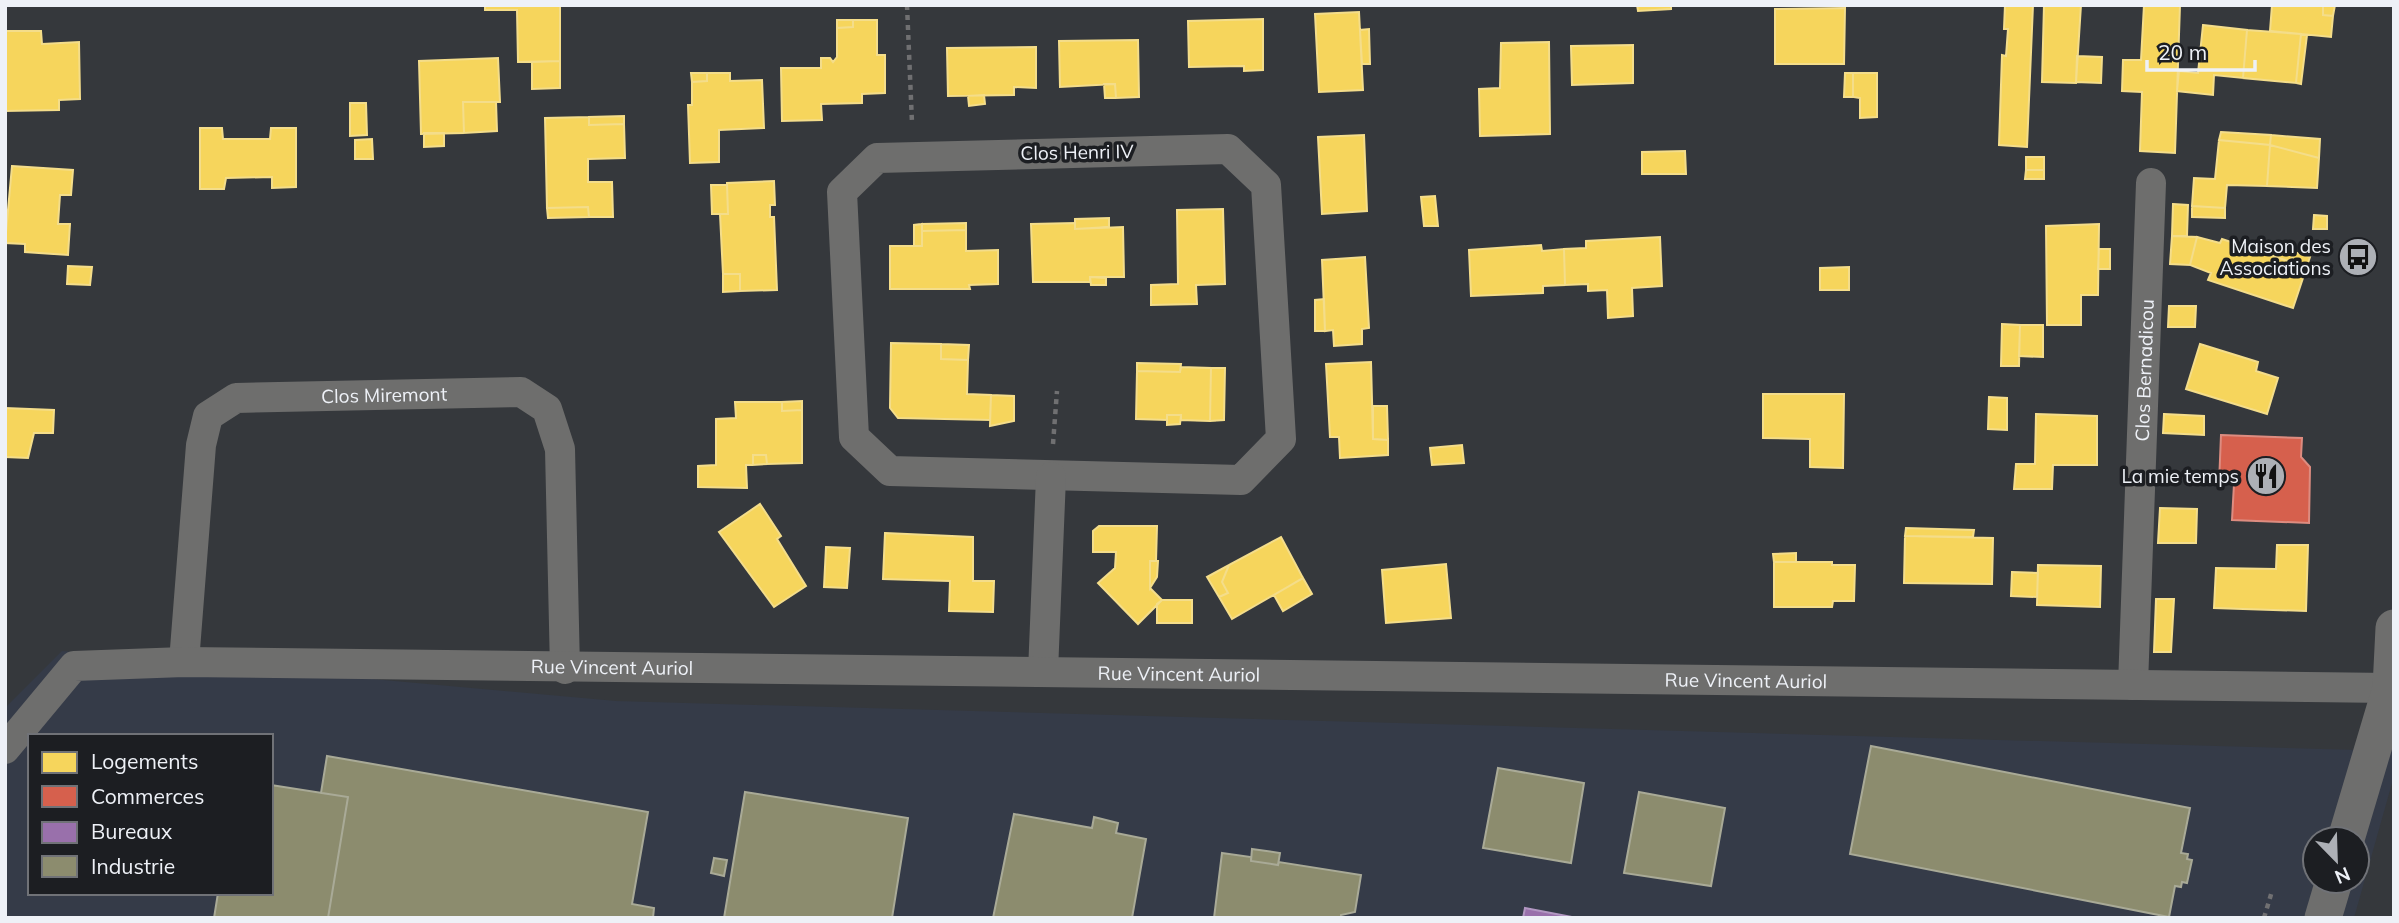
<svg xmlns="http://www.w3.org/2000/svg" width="2399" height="923" font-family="Mulish,sans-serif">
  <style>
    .built { fill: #353b48; fill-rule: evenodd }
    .homes { fill: #f6d55c; stroke: #f4dd8a; stroke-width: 2 }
    .shops { fill: #d6604d; stroke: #dd8c80; stroke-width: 2 }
    .offices { fill: #9970ab; stroke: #b297c2; stroke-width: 2 }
    .industry { fill: #8c8c6e; stroke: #a9aa97; stroke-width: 2 }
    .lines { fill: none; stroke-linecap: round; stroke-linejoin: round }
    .path { stroke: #707072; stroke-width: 4.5; stroke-dasharray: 5 5; stroke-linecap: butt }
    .minor { stroke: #6e6e6d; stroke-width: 30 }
    .tertiary { stroke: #6e6e6d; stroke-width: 37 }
    .labels { text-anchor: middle; stroke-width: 7; stroke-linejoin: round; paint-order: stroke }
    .street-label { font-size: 19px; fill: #eef1f7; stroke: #1c1e22 }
    .poi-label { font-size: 19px; fill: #eef1f7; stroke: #1c1e22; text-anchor: end }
  </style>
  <rect width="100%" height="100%" fill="#35383c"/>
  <!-- built -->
  <path class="built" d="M62,651L616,701L2394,751V776L2354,918H5V708ZM30,736H271V893H30ZM2315,839H2357V881H2315Z"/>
  <!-- homes -->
  <path class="homes" d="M485,5H560V61L518,62L517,10H485Z
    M1637,5H1671V9L1638,11Z
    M2005,5H2033L2027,147L1999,145L2002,55L2006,56L2008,29H2004Z
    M2044,5H2081L2076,83L2042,82Z
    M2144,5H2180L2175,153L2140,151L2142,92L2122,91L2123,60H2141Z
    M2272,5H2323V15L2333,16L2331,37L2270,31Z
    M2323,5H2335L2333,16L2323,15Z
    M1845,8L1844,64H1775V9Z
    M1359,12L1363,90L1319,92L1315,14Z
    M1263,19V70L1244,71V66L1189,67L1188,21Z
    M837,20H853V27L837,28Z
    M853,20H877V55H885V93L862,94V103L821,104L822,120L782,121L781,68H821V58H830L833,62L837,57V28L853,27Z
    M2203,25L2247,30L2243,78L2214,75L2213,95L2177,91L2179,71L2198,73Z
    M1369,29L1370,64H1362L1360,30Z
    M2247,30L2301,34L2296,83L2243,78Z
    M5,31H41L42,44L79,42L80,99L59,100V110L5,111Z
    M2301,34L2307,35L2301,84L2296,83Z
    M1138,40L1139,97L1116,98L1115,84L1060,87L1059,41Z
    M1549,42L1550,134L1480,136L1479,89L1500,88L1501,43Z
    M1633,45V83L1572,85L1571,46Z
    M1036,47V88L1014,87V95L948,96L947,48Z
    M2077,56L2102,57L2101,83L2076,82Z
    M498,58L500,102H463L464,133L421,134L419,61Z
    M560,61V88L532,89V62Z
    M691,73H707V81L692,82Z
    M707,73H730V81L762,80L764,128L719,130V162L690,163L688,105H692V82L707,81Z
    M1845,73H1853V97H1844Z
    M1853,73H1877V117L1860,118V98L1853,97Z
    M1104,84H1115L1116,98H1105Z
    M984,95L985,104L969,106L968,96Z
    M463,102H496L497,131L464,133Z
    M350,103H366L367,135L350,136Z
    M624,116V124L589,125V117Z
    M589,117V125L624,124L625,158L588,159V182H612L613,217H589L588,207L547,208L545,118Z
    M200,128H222L223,139H270L271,128H296V187L272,188V177L226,178L224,189H200Z
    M2221,132L2271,135L2270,145L2219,140Z
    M424,133H444V146L424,147Z
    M1364,135L1367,211L1322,214L1318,137Z
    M2271,135L2320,139L2319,158L2270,145Z
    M372,139L373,159H355V140Z
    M2219,140L2270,145L2267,186L2227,185L2225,208L2192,206L2194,178L2215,179Z
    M2270,145L2319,158L2317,188L2267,186Z
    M1685,151L1686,174H1642V152Z
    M2026,157H2044V170H2026Z
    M12,166L73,170L71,195H60L58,224H70L68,255L25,252V244L5,243Z
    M2026,170H2044V179H2025Z
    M774,181L775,205H770V217H774L777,290L740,291V274H723L720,214H728L727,183Z
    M711,185H727L728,214H712Z
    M1435,196L1438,226H1424L1421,197Z
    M2173,204L2188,205L2187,236H2172Z
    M2192,206L2225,208V218L2192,217Z
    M588,207L589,217L548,218L547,208Z
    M1223,209L1225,284L1196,285L1197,304L1151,305V285L1178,284L1177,210Z
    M2314,215L2327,216V229H2313Z
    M1109,218V227L1075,229V219Z
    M966,223V230L922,231V224Z
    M1075,223V229L1123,227L1124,277H1090V282H1033L1031,224Z
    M922,224V246H914V225Z
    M2099,224L2098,295H2081V325H2047L2046,226Z
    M966,230V251L998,250V284L969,285L970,289H890V246H922V231Z
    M2172,236L2197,237L2190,265L2170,264Z
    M1660,237L1662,286L1632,288L1633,316L1608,318L1607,290L1588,291V284L1565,285L1564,249L1586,248V241Z
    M2197,237L2220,243L2222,239L2291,262L2294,252L2310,257L2293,308L2208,280L2211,273L2190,265Z
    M2268,243L2294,252L2291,262L2265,253Z
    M1541,245L1542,251L1564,249L1565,285L1543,286V293L1471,296L1469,250Z
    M2099,249H2110V269H2098Z
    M1365,257L1369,328L1362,329V344L1334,346L1333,330L1325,331L1322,260Z
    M68,266L92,267L90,285L67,284Z
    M1849,267V290H1820V268Z
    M723,274H740V291L723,292Z
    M1090,277L1106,278V285H1091Z
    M1324,299L1325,331H1315V300Z
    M2169,306H2196L2195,327H2168Z
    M2002,324L2020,325L2019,366H2001Z
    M2020,325H2043V357L2019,356Z
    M891,343L941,344V359L968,360L967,394L991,395L990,420L898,418L890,408Z
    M941,344L969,345L968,360L941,359Z
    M2200,344L2258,362L2256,371L2278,378L2267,414L2186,389Z
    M1371,362L1373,439L1388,440V455L1340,458L1339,437H1330L1326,364Z
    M1137,363L1181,364L1180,372L1137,371Z
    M1181,367L1211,368L1210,421L1181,420V415H1167V420L1136,419L1137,371L1180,372Z
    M1211,368H1225L1224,420L1210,421Z
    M1763,394H1844L1843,468L1810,467V439L1763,438Z
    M991,395L1014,396V421L990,426Z
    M1989,397L2007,398V430L1988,429Z
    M802,401V410L782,411V402Z
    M735,402H782V411L802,410V463L767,464L766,455H753V465H746L747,488L698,487V466L716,465V419L736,418Z
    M1373,406H1387L1388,440L1373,439Z
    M5,408L54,410L53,433H34L28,458L5,457Z
    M2036,414L2097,416V465H2053L2052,489H2014L2016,464H2035Z
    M2164,414L2204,416V435L2163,433Z
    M1167,415H1181L1180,424L1167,425Z
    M1462,445L1464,463L1432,465L1430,448Z
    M753,455H766L767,464L753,465Z
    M760,504L781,536L777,539L806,586L774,607L719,532Z
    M2160,508L2197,509L2196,543H2158Z
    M1099,526H1157L1156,561H1150V588L1162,600L1138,624L1098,583L1115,568L1116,552H1093V531Z
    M1906,528L1974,530L1973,537L1905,536Z
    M885,533L973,537V581H994L993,612L949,611L950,581L883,579Z
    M1905,536L1993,538L1992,584L1904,583Z
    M1281,537L1303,578L1232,619L1219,597L1228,593L1222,582L1229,565Z
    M2277,545H2308L2306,611L2214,608L2216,568L2276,569Z
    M826,547L850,548L847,588L824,587Z
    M1796,553V562H1774L1773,554Z
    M1150,561H1158L1157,577L1150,588Z
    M1774,562H1832V565H1855L1854,601H1833L1832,607H1774Z
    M1446,564L1451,618L1386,623L1382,570Z
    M1229,565L1222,582L1228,593L1219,597L1207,577Z
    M2038,565L2101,566L2100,607L2037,605Z
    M2012,572L2038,573L2037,597L2011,596Z
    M1303,578L1312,594L1283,611L1274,595Z
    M2156,599H2174L2171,652H2154Z
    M1162,600H1192V623H1157V604Z"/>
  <!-- shops -->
  <path class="shops" d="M2221,435L2302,438L2301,457L2310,467L2309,523L2232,520L2234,484H2219Z"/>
  <!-- offices -->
  <path class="offices" d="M1525,908L1577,918H1523Z"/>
  <!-- industry -->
  <path class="industry" d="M1871,746L2190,808L2181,853L2188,854L2187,859L2192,860L2187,883L2182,882L2181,887L2175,886L2169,917L1850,854Z
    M327,756L648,812L632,904L654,908L653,918H328L348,797L321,793Z
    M1498,768L1584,783L1571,863L1483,848Z
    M271,785L348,797L328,918H214L218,893H271Z
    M745,792L908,818L892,918H724Z
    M1639,792L1725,808L1711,886L1624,873Z
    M1014,814L1092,828L1094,817L1118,823L1116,833L1146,839L1132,918H993Z
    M1252,849L1280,853L1278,865L1251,861Z
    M1222,853L1251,857V861L1278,865L1279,862L1361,875L1355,912L1341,915V918H1214Z
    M714,858L727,860L724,876L711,873Z"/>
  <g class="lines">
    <!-- path -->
    <path class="path" d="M907,5L912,123
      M1053,444L1057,391
      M2264,918L2272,891"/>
    <!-- minor -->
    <g class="minor">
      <path d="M1228,149L1266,185L1281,439L1241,480L890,471L854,437L842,192L877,158Z"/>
      <path id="s1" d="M184,662L201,445L208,416L236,398L521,392L547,409L560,449L565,669"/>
      <path d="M1043,672L1051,477"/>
      <path id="s2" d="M2133,685L2151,183"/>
      <path id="s3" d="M5,749L74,666L184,662L2391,688"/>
    </g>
    <!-- tertiary -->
    <path class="tertiary" d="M2346,839L2391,688L2394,628
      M2323,918L2334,881"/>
  </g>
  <!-- icons -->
  <defs>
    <g id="bus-disc" transform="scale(2.0125)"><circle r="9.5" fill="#adb0b6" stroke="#1c1e22"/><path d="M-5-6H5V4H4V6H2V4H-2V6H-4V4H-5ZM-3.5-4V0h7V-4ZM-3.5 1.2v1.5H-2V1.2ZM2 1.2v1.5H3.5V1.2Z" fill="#111"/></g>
    <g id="restaurant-disc" transform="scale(2.0125)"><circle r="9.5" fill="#adb0b6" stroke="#1c1e22"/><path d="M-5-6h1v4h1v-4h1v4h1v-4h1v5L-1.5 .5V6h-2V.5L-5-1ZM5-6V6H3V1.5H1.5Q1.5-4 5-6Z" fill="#111"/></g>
  </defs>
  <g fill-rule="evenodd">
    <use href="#bus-disc" x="2358" y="257"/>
    <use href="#restaurant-disc" x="2266" y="476"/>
  </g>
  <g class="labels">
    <!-- street labels -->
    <g class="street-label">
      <text transform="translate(1077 152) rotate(-1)" y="7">Clos Henri IV</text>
      <text dy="7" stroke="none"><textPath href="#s2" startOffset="315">Clos Bernadicou</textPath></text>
      <text dy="7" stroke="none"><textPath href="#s1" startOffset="429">Clos Miremont</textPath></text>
      <text dy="7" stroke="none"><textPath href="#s3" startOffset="646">Rue Vincent Auriol</textPath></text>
      <text dy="7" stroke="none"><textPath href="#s3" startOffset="1213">Rue Vincent Auriol</textPath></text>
      <text dy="7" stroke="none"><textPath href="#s3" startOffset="1780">Rue Vincent Auriol</textPath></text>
    </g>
    <!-- poi labels -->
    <g class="poi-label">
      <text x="2331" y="253">Maison des<tspan x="2331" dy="22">Associations</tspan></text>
      <text x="2239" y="483">La mie temps</text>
    </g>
  </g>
  <!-- border -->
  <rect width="2399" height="923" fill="none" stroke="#eef1f7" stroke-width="14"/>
  <!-- legend -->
  <rect x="28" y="734" width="245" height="161" fill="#1c1e22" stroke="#707277" stroke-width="2"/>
  <rect x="42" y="752" width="35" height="21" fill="#f6d55c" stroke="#707277" stroke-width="2"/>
  <text x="91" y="769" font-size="21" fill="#eef1f7">Logements</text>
  <rect x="42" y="786" width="35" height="21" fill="#d6604d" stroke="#707277" stroke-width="2"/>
  <text x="91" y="804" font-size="21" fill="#eef1f7">Commerces</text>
  <rect x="42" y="822" width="35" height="21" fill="#9970ab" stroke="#707277" stroke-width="2"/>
  <text x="91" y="839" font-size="21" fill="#eef1f7">Bureaux</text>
  <rect x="42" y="856" width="35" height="21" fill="#8c8c6e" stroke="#707277" stroke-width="2"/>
  <text x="91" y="874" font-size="21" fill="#eef1f7">Industrie</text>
  <!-- north arrow -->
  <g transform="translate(2336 860) rotate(157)"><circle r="33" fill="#1c1e22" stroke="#707277" stroke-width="2"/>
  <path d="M0-5L12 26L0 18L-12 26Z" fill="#adb0b6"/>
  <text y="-10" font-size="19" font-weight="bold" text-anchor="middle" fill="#eef1f7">N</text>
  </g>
  <!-- scale -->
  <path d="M2147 60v10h108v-10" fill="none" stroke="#eef1f7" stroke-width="3.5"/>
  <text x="2158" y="60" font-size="21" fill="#eef1f7" stroke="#1c1e22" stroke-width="5" paint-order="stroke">20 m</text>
</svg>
